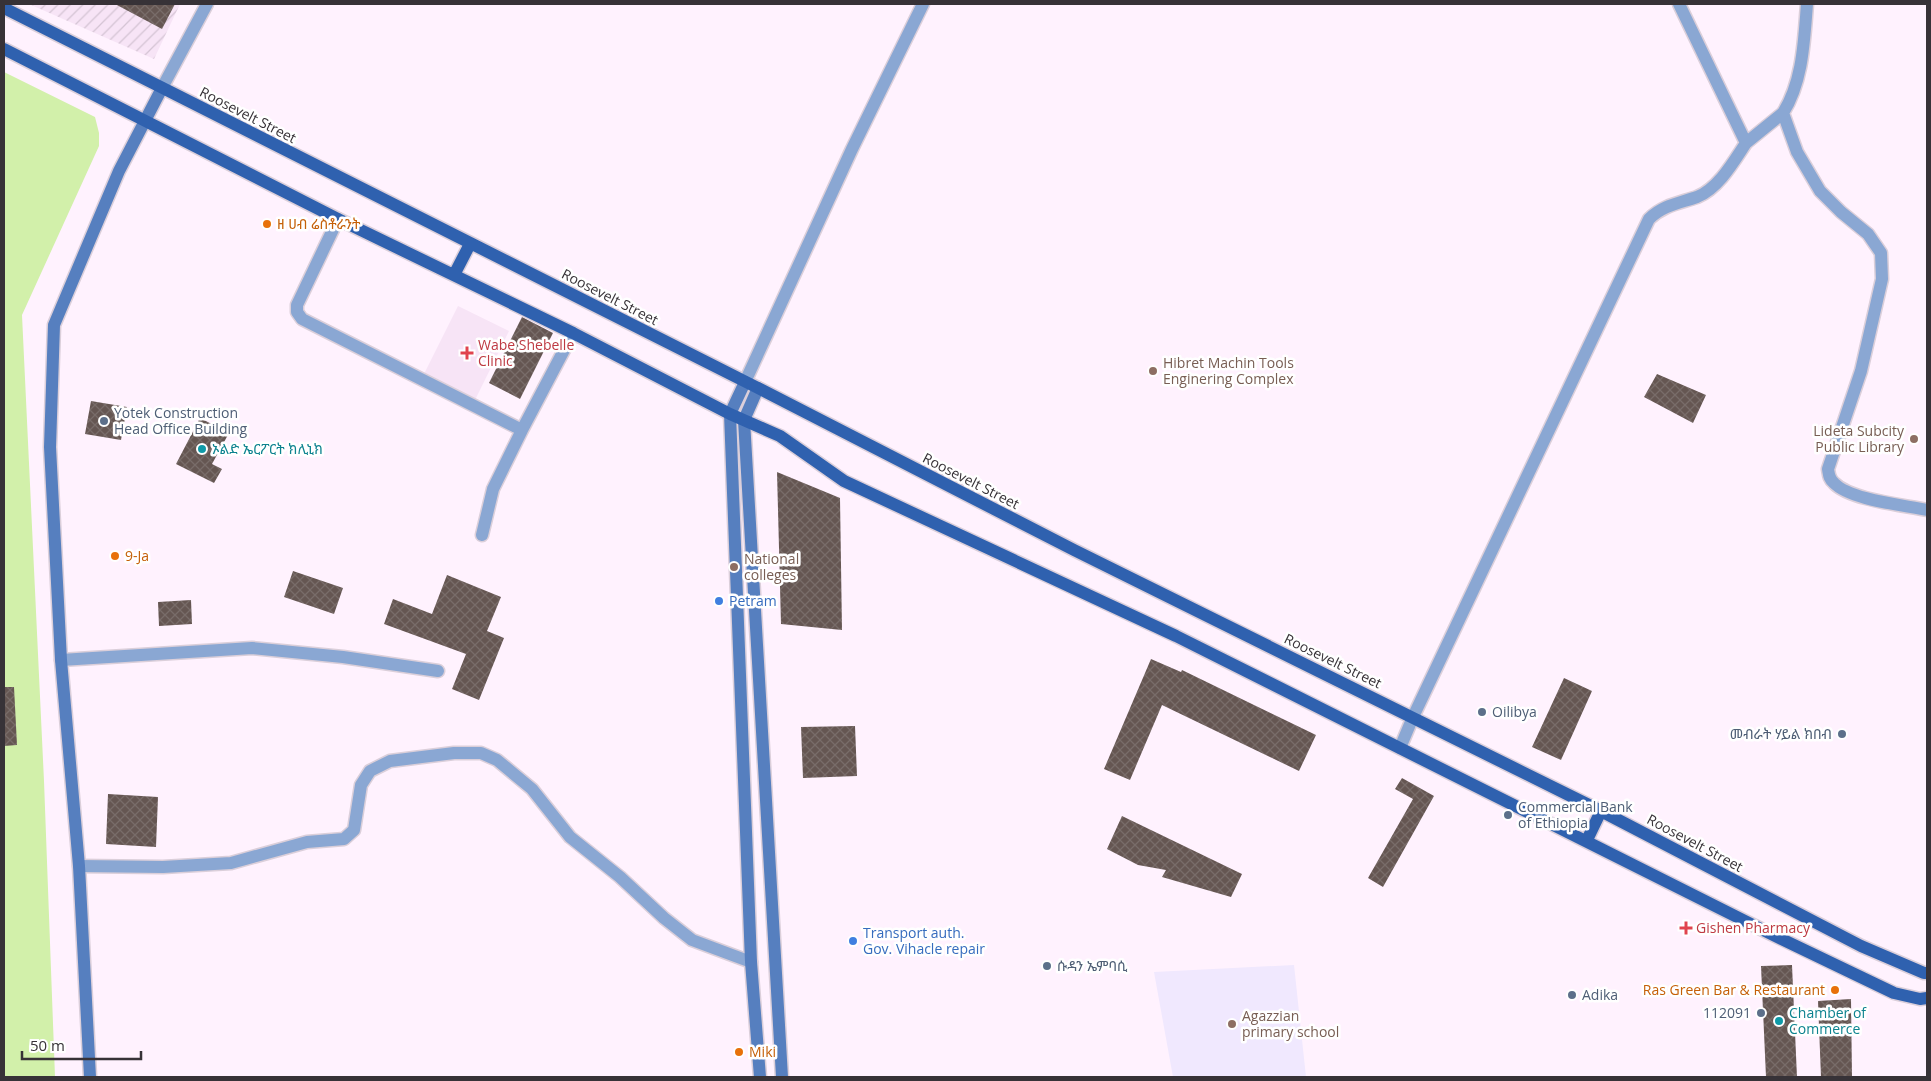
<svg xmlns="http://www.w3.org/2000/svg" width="1931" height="1081" font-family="'Open Sans','Noto Sans Ethiopic',sans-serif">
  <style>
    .industrial { fill: url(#industrial-furrows) }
    .education { fill: #f0e8fe }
    .built { fill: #f7e4f6 }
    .park { fill: #d2f0aa }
    .building { fill: url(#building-cross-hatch) }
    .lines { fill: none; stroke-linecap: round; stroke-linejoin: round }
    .street-casing { stroke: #dbcfda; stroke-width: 15 }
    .secondary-casing { stroke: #dbcfda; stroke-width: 15 }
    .primary-casing { stroke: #dbcfda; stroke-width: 15 }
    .street { stroke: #8aa7d3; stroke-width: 12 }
    .secondary { stroke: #567fbf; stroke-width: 12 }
    .primary { stroke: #2f61af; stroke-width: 12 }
    .food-dot { fill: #e8710a; stroke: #fff; stroke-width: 2 }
    .health-dot { fill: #e0444e; stroke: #fff; stroke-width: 2 }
    .education-dot { fill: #8d6e63; stroke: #fff; stroke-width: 2 }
    .service-dot { fill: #5c6f8a; stroke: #fff; stroke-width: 2 }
    .culture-dot { fill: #0f9aa8; stroke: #fff; stroke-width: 2 }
    .shop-dot { fill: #3f7fe0; stroke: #fff; stroke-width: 2 }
    .labels { text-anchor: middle; stroke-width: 5; stroke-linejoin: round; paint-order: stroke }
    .street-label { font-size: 14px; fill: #373237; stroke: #fff }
    .food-label { font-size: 14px; fill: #c56008; stroke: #fff; text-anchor: start }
    .health-label { font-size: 14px; fill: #be3a42; stroke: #fff; text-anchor: start }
    .education-label { font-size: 14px; fill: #785e54; stroke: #fff; text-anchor: start }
    .service-label { font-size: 14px; fill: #4e5e75; stroke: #fff; text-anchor: start }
    .culture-label { font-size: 14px; fill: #0d838f; stroke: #fff; text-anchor: start }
    .shop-label { font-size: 14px; fill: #366cbe; stroke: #fff; text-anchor: start }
  </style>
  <defs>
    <pattern id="industrial-furrows" width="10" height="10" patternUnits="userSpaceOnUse" patternTransform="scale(1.25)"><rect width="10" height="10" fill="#f7e4f6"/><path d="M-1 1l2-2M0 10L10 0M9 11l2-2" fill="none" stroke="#d4c4d4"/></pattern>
    <pattern id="building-cross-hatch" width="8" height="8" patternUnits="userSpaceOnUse" patternTransform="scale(1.25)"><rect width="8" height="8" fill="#655652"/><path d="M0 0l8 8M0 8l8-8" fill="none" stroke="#786c69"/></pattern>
  </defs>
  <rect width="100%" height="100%" fill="#fff2fe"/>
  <!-- industrial -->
  <path class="industrial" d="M29,4H180L154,59Z"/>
  <!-- education -->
  <path class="education" d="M1294,965L1306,1077H1173L1154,972Z"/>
  <!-- built -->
  <path class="built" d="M458,306L509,331L475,400L424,374Z"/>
  <!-- park -->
  <path class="park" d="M4,72L95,117L99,133V146L22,315L44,781L55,1077H4Z"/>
  <!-- building -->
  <path class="building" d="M115,4H175L162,29Z
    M522,317L553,333L520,399L489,383Z
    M1657,374L1706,395L1693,423L1644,397Z
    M91,401L127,407L121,440L85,434Z
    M200,418L229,433L212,464L222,469L214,483L176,464Z
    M777,472L840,498L842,630L781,624Z
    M293,571L343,588L334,614L284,597Z
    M447,575L501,597L487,631L504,638L479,700L452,689L466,654L384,624L393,599L432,614Z
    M191,600L192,624L159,626L158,602Z
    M1151,659L1181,672L1182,670L1316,735L1299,771L1162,705L1130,780L1104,769Z
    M1564,678L1592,691L1561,760L1532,747Z
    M4,687H14L17,745L4,746Z
    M855,726L857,776L803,778L801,727Z
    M1402,778L1434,796L1383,887L1368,878L1413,799L1395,789Z
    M108,794L158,797L156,847L106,844Z
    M1122,816L1242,874L1231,897L1162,877L1166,870L1138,865L1107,849Z
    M1792,965L1797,1077H1766L1761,966Z
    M1851,999L1852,1077H1821L1818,1001Z"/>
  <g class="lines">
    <!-- street casing -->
    <g class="street-casing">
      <path id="street" d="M162,88L207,4
        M1783,113C1803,81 1804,41 1807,4
        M1746,143L1783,113L1797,152L1820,191L1841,212L1868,234L1881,253L1882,279L1861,371L1828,469C1829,475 1829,479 1834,483C1850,500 1904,505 1927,510
        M338,219L297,305V312L302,319L522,430
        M745,382L852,149L923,4
        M482,535L493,489L522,430L573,333
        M61,660L252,648L343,657L438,671
        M1400,748L1413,717L1649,219C1663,205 1680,203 1697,197C1719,188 1734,161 1746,143L1679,4
        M79,866L163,867L231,863L307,842L344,839L354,830L361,785L370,771L390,761L454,753H481L497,760L532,789L570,837L620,877L664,918L692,940L751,962"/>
    </g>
    <!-- secondary casing -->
    <g class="secondary-casing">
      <path id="secondary" d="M745,382L730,414L751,962L760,1077
        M758,388L744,420L782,1077
        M90,1077L79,866L61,660L50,447L54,325L119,171L162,88"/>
    </g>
    <!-- primary casing -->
    <g class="primary-casing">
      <path id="primary" d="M4,8L758,388L1074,550L1601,811L1861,946L1924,973H1927
        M4,49L338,219L573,333L730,414L780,436L844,481L1176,636L1767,932L1894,993L1920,999L1927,998
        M454,275L470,244
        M1587,840L1601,811"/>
    </g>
    <!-- street -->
    <use href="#street" class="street"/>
    <!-- secondary -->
    <use href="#secondary" class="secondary"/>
    <!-- primary -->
    <use href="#primary" class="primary"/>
  </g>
  <!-- markers -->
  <g class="food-dot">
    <circle cx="267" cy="224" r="5"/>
    <circle cx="115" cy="556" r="5"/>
    <circle cx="1835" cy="990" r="5"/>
    <circle cx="739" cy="1052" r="5"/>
  </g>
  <g class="health-dot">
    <path d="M464.5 345.5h5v5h5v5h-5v5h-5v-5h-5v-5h5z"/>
    <path d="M1683.5 920.5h5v5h5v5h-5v5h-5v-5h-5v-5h5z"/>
  </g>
  <g class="education-dot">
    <circle cx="1153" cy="371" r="5"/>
    <circle cx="1914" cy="439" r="5"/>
    <circle cx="734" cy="567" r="5"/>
    <circle cx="1232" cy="1024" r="5"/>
  </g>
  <g class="service-dot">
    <circle cx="104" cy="421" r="5"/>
    <circle cx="1482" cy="712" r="5"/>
    <circle cx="1842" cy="734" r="5"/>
    <circle cx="1508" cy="815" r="5"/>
    <circle cx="1047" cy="966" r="5"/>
    <circle cx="1572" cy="995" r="5"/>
    <circle cx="1761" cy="1013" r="5"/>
  </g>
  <g class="culture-dot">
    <circle cx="202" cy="449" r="5"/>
    <circle cx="1779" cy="1021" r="5"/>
  </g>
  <g class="shop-dot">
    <circle cx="719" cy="601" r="5"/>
    <circle cx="853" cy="941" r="5"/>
  </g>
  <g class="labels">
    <!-- street labels -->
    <g class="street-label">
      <text transform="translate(248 115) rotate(27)" y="5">Roosevelt Street</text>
      <text transform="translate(610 297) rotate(27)" y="5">Roosevelt Street</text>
      <text transform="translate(971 481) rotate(27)" y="5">Roosevelt Street</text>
      <text transform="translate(1333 661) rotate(26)" y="5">Roosevelt Street</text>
      <text transform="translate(1695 843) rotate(28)" y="5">Roosevelt Street</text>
    </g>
    <!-- food labels -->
    <g class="food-label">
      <text x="277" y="229">ዘ ሀብ ሬስቶራንት</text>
      <text x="125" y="561">9-Ja</text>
      <text x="1825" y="995" text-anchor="end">Ras Green Bar &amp; Restaurant</text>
      <text x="749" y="1057">Miki</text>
    </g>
    <!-- health labels -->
    <g class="health-label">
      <text x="478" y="350">Wabe Shebelle<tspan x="478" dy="16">Clinic</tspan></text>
      <text x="1696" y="933">Gishen Pharmacy</text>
    </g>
    <!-- education labels -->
    <g class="education-label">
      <text x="1163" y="368">Hibret Machin Tools<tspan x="1163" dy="16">Enginering Complex</tspan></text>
      <text x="1904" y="436" text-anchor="end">Lideta Subcity<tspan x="1904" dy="16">Public Library</tspan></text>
      <text x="744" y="564">National<tspan x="744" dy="16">colleges</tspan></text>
      <text x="1242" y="1021">Agazzian<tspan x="1242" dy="16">primary school</tspan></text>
    </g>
    <!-- service labels -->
    <g class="service-label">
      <text x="114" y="418">Yotek Construction<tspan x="114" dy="16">Head Office Building</tspan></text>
      <text x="1492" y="717">Oilibya</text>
      <text x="1832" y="739" text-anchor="end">መብራት ሃይል ክበብ</text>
      <text x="1518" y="812">Commercial Bank<tspan x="1518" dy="16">of Ethiopia</tspan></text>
      <text x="1057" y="971">ሱዳን ኤምባሲ</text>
      <text x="1582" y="1000">Adika</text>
      <text x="1751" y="1018" text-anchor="end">112091</text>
    </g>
    <!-- culture labels -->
    <g class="culture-label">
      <text x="212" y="454">ኦልድ ኤርፖርት ክሊኒክ</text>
      <text x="1789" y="1018">Chamber of<tspan x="1789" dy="16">Commerce</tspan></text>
    </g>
    <!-- shop labels -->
    <g class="shop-label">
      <text x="729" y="606">Petram</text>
      <text x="863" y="938">Transport auth.<tspan x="863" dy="16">Gov. Vihacle repair</tspan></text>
    </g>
  </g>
  <!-- border -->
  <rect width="1931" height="1081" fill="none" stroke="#373237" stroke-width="10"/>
  <!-- scale -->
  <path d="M22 1051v8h119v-8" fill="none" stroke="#373237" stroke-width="2.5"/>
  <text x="30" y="1051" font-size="15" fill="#373237" stroke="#ffffff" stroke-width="4" paint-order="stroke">50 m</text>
</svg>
